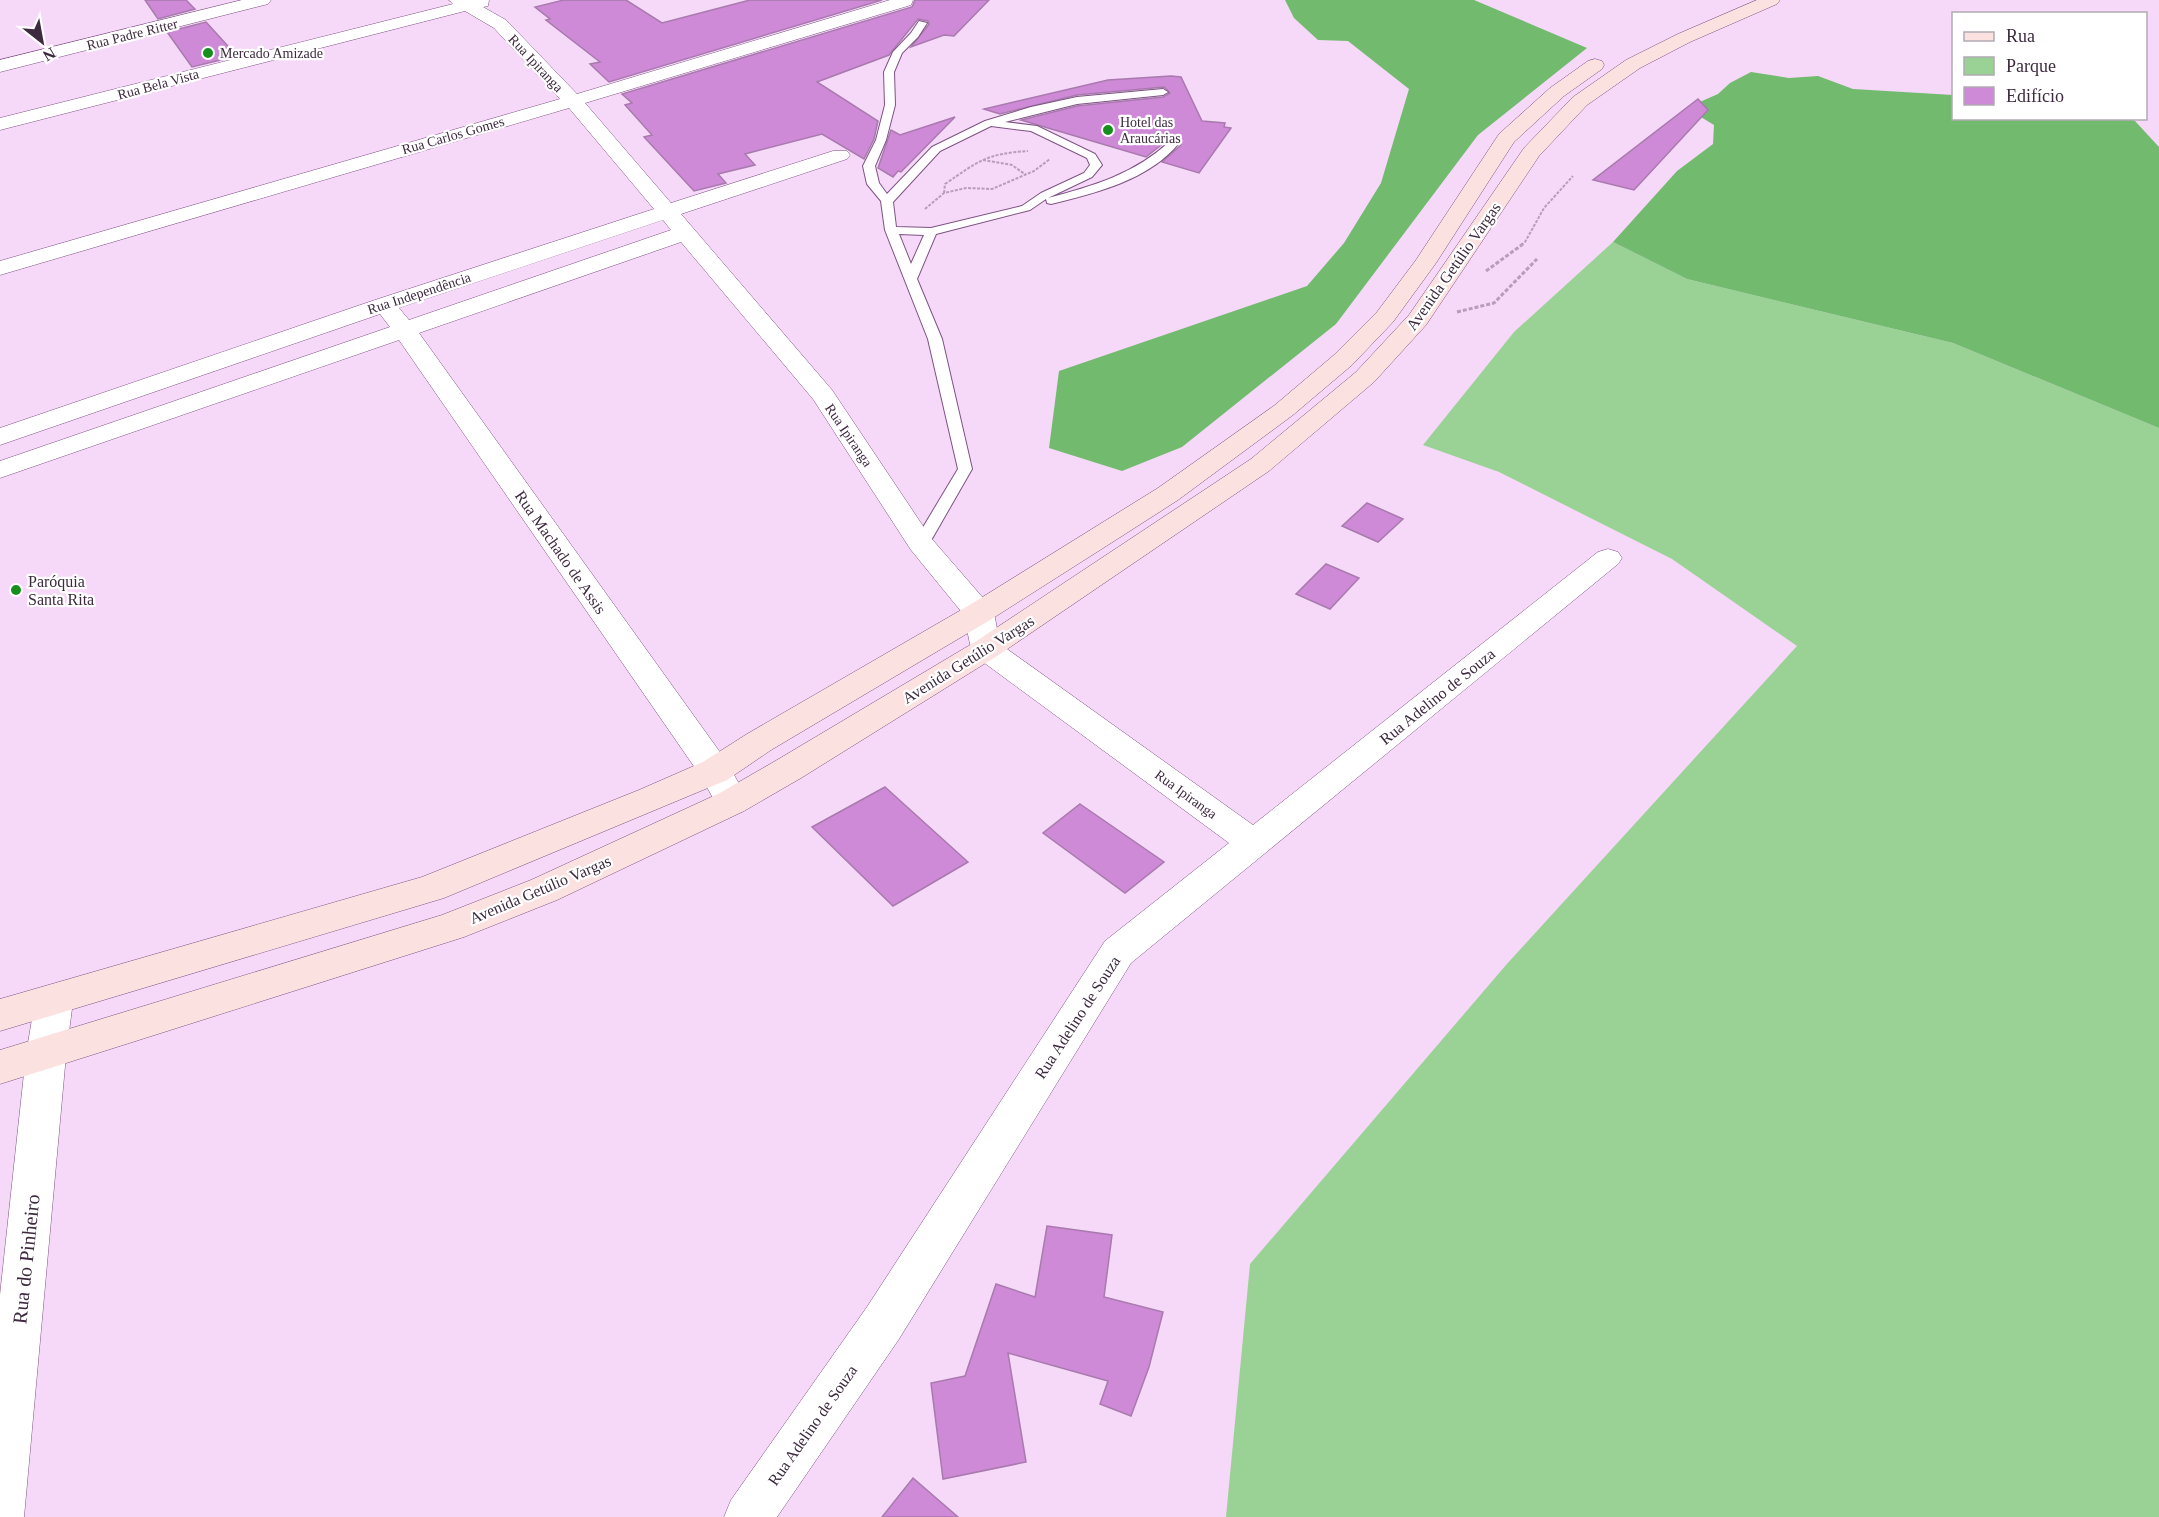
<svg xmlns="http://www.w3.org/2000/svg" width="2159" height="1517" font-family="'Times New Roman',serif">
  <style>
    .green { fill: #9ad296 }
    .forest { fill: #71ba6e }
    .building { fill: #ce8ad6; stroke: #a87aad; stroke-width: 1.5 }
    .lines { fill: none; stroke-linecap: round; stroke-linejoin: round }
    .service-casing { stroke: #7e5383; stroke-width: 2 }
    .minor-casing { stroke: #7e5383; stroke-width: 1 }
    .secondary-casing { stroke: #7e5383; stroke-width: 1 }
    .path-far1 { stroke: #b79dba; stroke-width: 2; stroke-dasharray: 3 1.5; stroke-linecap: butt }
    .path { stroke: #b79dba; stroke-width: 3; stroke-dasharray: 4 2; stroke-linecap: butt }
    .service { fill: #fff; fill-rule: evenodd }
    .minor { fill: #fff; fill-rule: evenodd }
    .secondary { fill: #fbe1df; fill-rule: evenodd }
    .poi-dot { fill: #168f1c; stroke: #fff; stroke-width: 2 }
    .labels { text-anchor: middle; stroke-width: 4.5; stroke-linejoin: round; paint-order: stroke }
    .far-street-label { font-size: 14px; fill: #3d2a3f; stroke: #fff }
    .far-poi-label { font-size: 14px; fill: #3d2a3f; stroke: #fff; text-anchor: start }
    .street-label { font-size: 16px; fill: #3d2a3f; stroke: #fff }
    .poi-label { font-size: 16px; fill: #3d2a3f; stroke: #fff; text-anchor: start }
    .near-street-label { font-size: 20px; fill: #3d2a3f; stroke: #fff }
  </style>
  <rect width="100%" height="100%" fill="#f6d8f9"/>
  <!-- green -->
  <path class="green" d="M1613,242L1687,279L1953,343L2159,428V1517H1226L1250,1264L1506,965L1797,646L1672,559L1499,472L1423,445L1514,332Z"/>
  <!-- forest -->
  <path class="forest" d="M1285,0H1474L1587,48L1478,135L1336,324L1182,447L1122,471L1049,448L1059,371L1307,286L1344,243L1381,183L1409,89L1348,41L1318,40L1294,18Z
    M1751,72L1789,78L1818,76L1853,89L1953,95L1954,118H2124L2135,121L2159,147V428L1953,343L1687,279L1613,242L1677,171L1713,144L1714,125L1686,108L1718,94L1730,83Z"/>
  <!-- building -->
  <path class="building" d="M145,0H186L195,9L158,19Z
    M564,0H626L662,23L750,0H882L609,82L590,64L600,62L546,20L550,19L535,7Z
    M915,0H989L954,36L944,35L911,47L929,24L928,21L918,19L889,55L817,82L878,121L874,139L864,159L822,134L745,154L755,165L718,174L726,183L694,191L644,137L652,135L625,105L632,103L622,94L912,7Z
    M206,22L237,56L192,67L167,32Z
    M1171,76L1181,77L1202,121L1225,123L1224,127L1231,128L1199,173L1162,162L1181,145L1180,141L1175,138L1169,139L1146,157L1021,120L1077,106L1163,97L1170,93L1164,87L1077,95L1000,114L984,109L1108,80Z
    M1698,99L1708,110L1634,190L1593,180Z
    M955,117L901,172L898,171L893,177L878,168L891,130L900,135Z
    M1367,503L1403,519L1378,542L1342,526Z
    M1326,564L1359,578L1330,609L1296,594Z
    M885,787L968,862L893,906L812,827Z
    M1080,804L1164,862L1125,893L1043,833Z
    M1047,1226L1112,1235L1104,1297L1163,1312L1149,1367L1131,1416L1100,1404L1108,1381L1008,1353L1026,1462L943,1479L931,1383L965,1376L996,1284L1035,1297Z
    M913,1478L958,1517H882Z"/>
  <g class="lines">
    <!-- service casing -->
    <g class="service-casing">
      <path id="service" d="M919,21L927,23L918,37L902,53L894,72L895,105L886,140L875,166L879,183L887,194L932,147L985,121L1031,107L1077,97L1163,89L1168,92L1163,95L1077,104L1005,122L1037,126L1095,154L1102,165L1092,177L1048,198C1093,186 1135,174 1170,141L1174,140L1179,143C1149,180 1096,193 1051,204L1047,203L1046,199L1030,210L936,234L917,279L942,339L972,469L929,544L921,549L913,544L958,469L928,339L885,230L881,201L867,184L863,166L876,140L885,105L884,72L893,52L911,33ZM991,126L1031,131L1087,158L1090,165L1084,173L1041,193L1022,206L931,228L896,227L893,202L940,151ZM899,234L924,235L911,264Z"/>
    </g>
    <!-- minor casing -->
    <g class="minor-casing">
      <path id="minor" d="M242,0H271L268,4L0,72V60Z
        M449,0H489L488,6L483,7L506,20L577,94L890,0H913L911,5L585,103L671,203L833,151H847L850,155L847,159L681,214L832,390L931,538L990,606L994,613L1000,644L1253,825L1598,552L1608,549L1618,552L1622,558L1618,564L1131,963L899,1339L777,1517H724L731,1500L867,1307L1105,941L1229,843L975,656L971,649L964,615L911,550L813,399L681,242L419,333L727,762L749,802L744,811L732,815L720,811L702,778L399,340L0,478V461L390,327L380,314L0,445V428L375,300L654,209L569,108L0,275V261L560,99L494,28L465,11L0,130V118L453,4ZM663,220L671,230L409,320L399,308Z
        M54,985L67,990L73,1001L66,1055L24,1517H0V1295L26,1055L35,1001L41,990Z"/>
    </g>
    <!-- secondary casing -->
    <g class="secondary-casing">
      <path id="secondary" d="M1757,0H1780L1777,4L1690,42L1640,68L1587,105L1539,156L1426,325L1374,382L1269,471L997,656L801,778L744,811L557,900L464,937L0,1084V1050L442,915L531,880L720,793L777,760L975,642L1251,459L1356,372L1409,315L1524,148L1573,97L1626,60L1678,34Z
        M1595,59L1602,61L1604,65L1602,69L1564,96L1514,142L1436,263L1393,322L1352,365L1293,415L1178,500L1122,536L990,620L771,750L727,780L444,898L0,1031V999L422,877L639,790L703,762L747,734L968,606L1158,488L1275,405L1334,355L1377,312L1416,260L1499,134L1550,88L1588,61Z"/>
    </g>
    <!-- path-far1 -->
    <path class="path-far1" d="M983,160L1012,165L1026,175
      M944,193L945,184C979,161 985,154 1028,151
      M925,209L944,193L966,188L992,189L1034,171L1050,159
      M1521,245L1525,242L1544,208L1573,176"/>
    <!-- path -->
    <path class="path" d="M1486,271L1523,244
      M1457,312L1494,303L1537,259"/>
    <!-- service -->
    <use href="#service" class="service"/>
    <!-- minor -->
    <use href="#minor" class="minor"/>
    <!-- secondary -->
    <use href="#secondary" class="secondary"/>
  </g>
  <!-- markers -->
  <g class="poi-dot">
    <circle cx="208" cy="53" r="6"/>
    <circle cx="1108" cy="130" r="6"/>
    <circle cx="16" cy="590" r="6"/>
  </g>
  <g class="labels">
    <!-- far-street labels -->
    <g class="far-street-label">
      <text transform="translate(132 34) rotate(-14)" y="5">Rua Padre Ritter</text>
      <text transform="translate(536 63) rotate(47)" y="5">Rua Ipiranga</text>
      <text transform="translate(158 84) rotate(-15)" y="5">Rua Bela Vista</text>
      <text transform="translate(453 135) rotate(-16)" y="5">Rua Carlos Gomes</text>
      <text transform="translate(419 293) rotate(-18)" y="5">Rua Independência</text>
      <text transform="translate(849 435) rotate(56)" y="5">Rua Ipiranga</text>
      <text transform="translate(1186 794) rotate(36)" y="5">Rua Ipiranga</text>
    </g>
    <!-- far-poi labels -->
    <g class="far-poi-label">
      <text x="220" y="58">Mercado Amizade</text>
      <text x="1120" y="127">Hotel das<tspan x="1120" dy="16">Araucárias</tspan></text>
    </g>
    <!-- street labels -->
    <g class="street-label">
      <text transform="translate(1453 266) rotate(-55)" y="6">Avenida Getúlio Vargas</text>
      <text transform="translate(561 552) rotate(55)" y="6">Rua Machado de Assis</text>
      <text transform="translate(968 659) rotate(-32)" y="6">Avenida Getúlio Vargas</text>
      <text transform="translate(1437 696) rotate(-39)" y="6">Rua Adelino de Souza</text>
      <text transform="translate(540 889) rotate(-23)" y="6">Avenida Getúlio Vargas</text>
      <text transform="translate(1077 1017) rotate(-57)" y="6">Rua Adelino de Souza</text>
      <text transform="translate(812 1425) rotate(-55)" y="6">Rua Adelino de Souza</text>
    </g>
    <!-- poi labels -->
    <g class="poi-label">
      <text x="28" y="587">Paróquia<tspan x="28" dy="18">Santa Rita</tspan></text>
    </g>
    <!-- near-street labels -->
    <g class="near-street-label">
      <text transform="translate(26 1259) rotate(-84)" y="7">Rua do Pinheiro</text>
    </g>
  </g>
  <!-- legend -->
  <rect x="1952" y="12" width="195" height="108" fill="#ffffff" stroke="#b1aab2" stroke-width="1.5"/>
  <rect x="1964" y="32" width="30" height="9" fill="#fbe1df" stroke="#b1aab2" stroke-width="1.5"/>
  <text x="2006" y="42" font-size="18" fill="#3d2a3f">Rua</text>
  <rect x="1964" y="57" width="30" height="18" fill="#9ad296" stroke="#b1aab2" stroke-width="1.5"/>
  <text x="2006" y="72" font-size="18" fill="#3d2a3f">Parque</text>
  <rect x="1964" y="87" width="30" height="18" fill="#ce8ad6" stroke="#b1aab2" stroke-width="1.5"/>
  <text x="2006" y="102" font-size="18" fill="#3d2a3f">Edifício</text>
  <!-- north arrow -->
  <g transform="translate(42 42) rotate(149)" stroke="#ffffff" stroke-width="4.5" paint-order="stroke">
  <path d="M0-4.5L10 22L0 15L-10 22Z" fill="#3d2a3f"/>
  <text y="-9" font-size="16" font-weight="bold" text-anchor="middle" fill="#3d2a3f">N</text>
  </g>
</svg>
